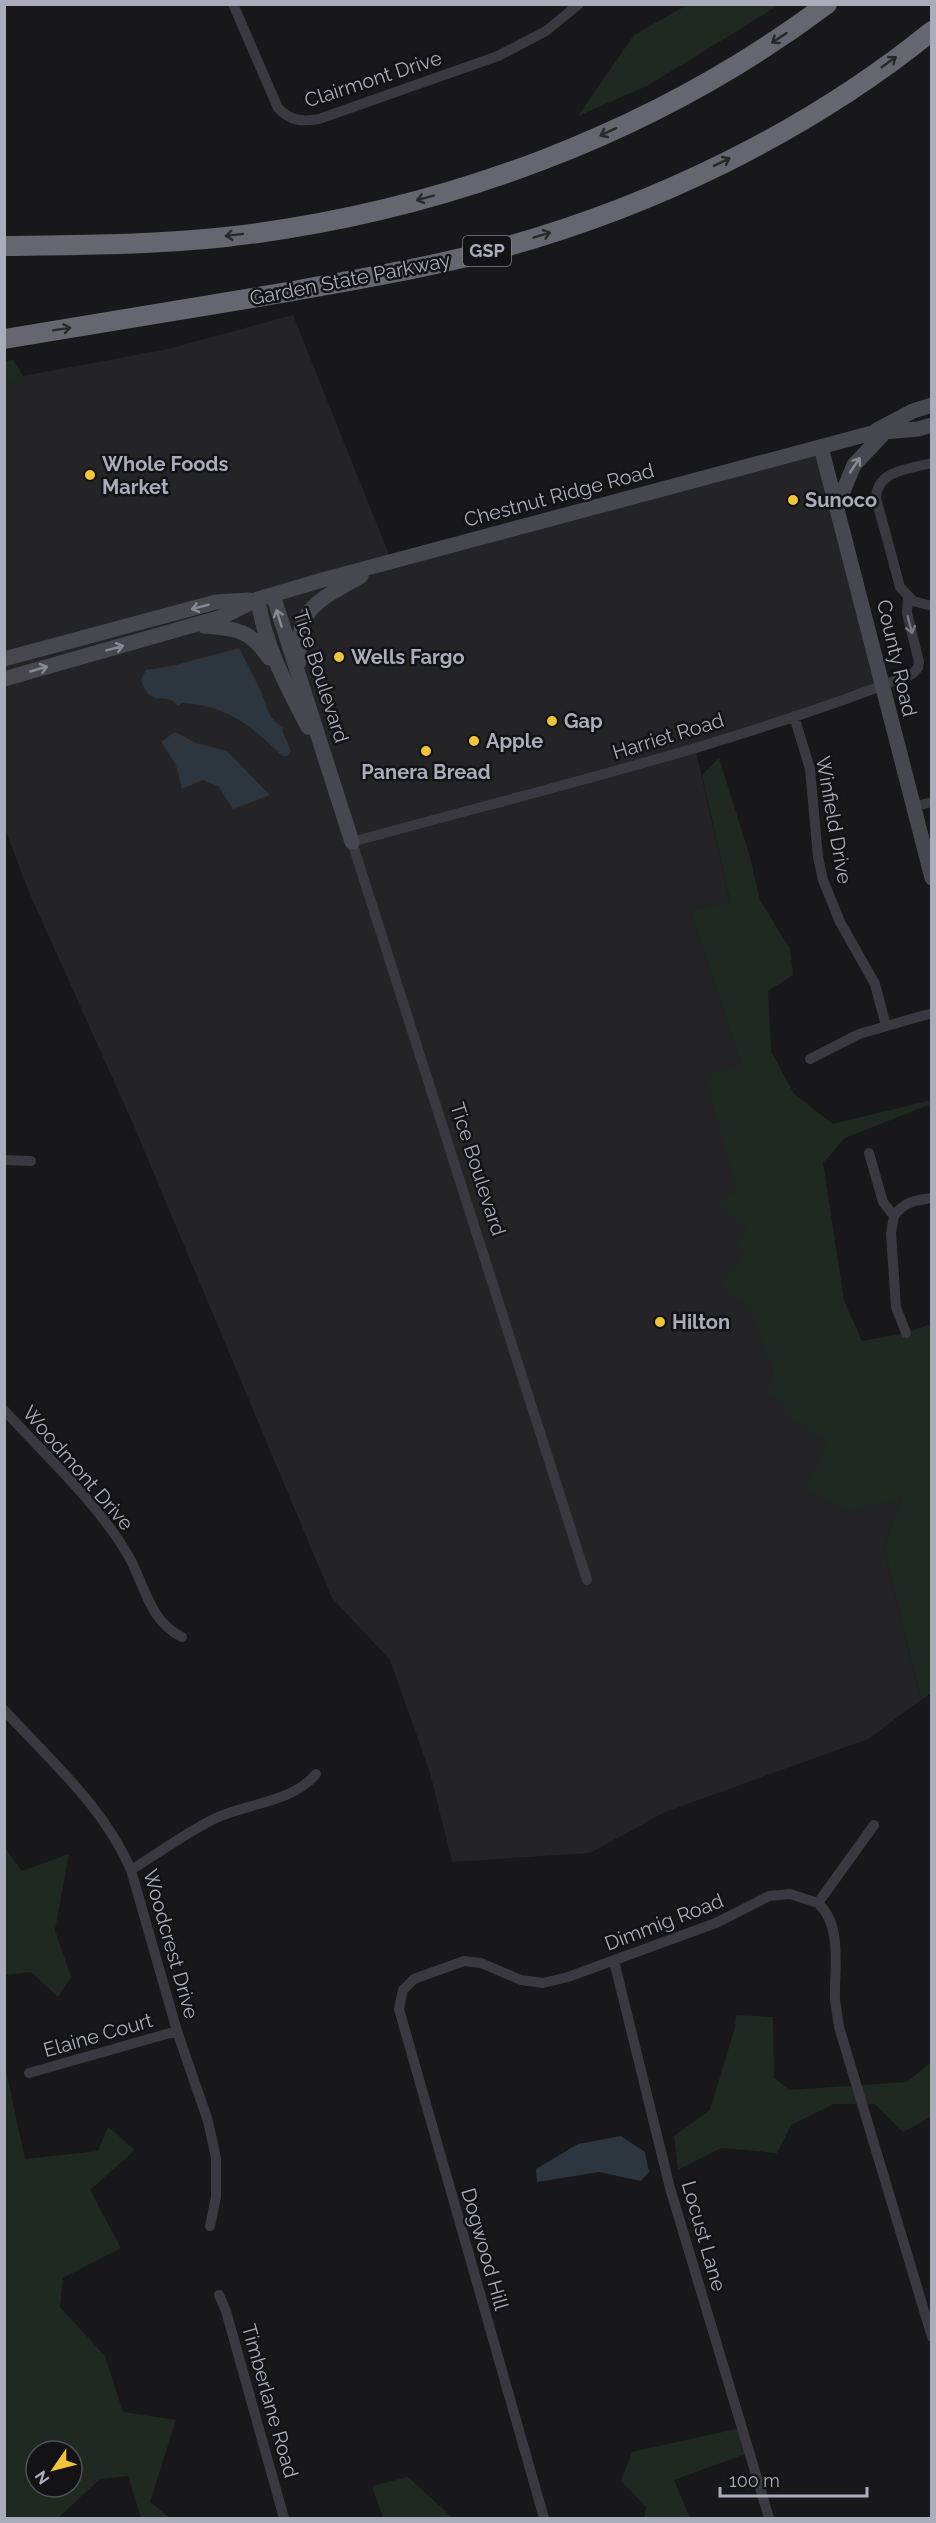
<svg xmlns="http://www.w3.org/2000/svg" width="936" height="2523" font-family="Raleway,sans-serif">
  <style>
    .built { fill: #242427 }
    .green { fill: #1f2821; fill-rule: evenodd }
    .water { fill: #2d353e }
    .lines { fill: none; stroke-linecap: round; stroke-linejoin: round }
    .street { stroke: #39393f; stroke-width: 10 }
    .secondary { stroke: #47484f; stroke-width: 15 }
    .highway { stroke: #656670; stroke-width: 20 }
    .oneway { stroke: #28272c }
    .oneway2 { stroke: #878a94 }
    .oneway3 { stroke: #777982 }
    .poi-dot { fill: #f0c539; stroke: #131215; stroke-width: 2 }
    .labels { text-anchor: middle; stroke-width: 5; stroke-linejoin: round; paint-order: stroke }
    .shield { fill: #131215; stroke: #7d7e88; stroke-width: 1.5 }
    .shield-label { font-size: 18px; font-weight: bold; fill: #aaadb9 }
    .street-label { font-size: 20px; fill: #aaadb9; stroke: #131215 }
    .poi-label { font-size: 20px; font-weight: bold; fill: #aaadb9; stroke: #131215; text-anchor: start }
  </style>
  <rect width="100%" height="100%" fill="#18181a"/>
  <!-- built -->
  <path class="built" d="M293,315L392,562L821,447L881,685L695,747L730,901L690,911L741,1064L823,1163L844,1301L862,1341L906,1333L931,1324L929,1422L884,1548L921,1700L868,1739L665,1812L590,1853L452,1862L430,1773L390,1660L332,1598L134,1126L28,890L5,829L4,386L23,376L168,349Z"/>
  <!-- green -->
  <path class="green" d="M687,5H779L649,85L578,116L634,35Z
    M13,360L23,376L5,386V361Z
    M719,758L750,857L760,900L790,949L793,975L768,991L771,1051L794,1094L833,1124L931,1100V1104L845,1138L823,1163L844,1301L862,1341L906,1333L931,1324L932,1693L921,1700L884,1548L902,1497L851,1512L805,1490L828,1440L782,1415L788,1405L765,1393L774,1374L750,1308L720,1286L744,1252L735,1245L747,1228L717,1204L729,1194L737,1191L705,1076L741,1064L690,911L730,901L702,775Z
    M4,1847L22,1871L69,1854L55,1930L71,1977L58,1997L31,1972L5,1975Z
    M736,2015L773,2017L774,2078L789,2090L907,2082L931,2062V2117L903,2132L875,2104H834L791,2125L777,2153L721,2148L678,2170L674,2136L710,2110L735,2027Z
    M4,2061L25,2159L98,2151L108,2127L135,2150L90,2190L121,2248L63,2278L60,2307L105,2356L123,2412L176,2420L150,2502L170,2518H141L128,2476L100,2479L58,2518H5ZM36,2451H72V2487H36Z
    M741,2428L751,2452L674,2480L690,2518H644L646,2507L621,2481L632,2452Z
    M408,2477L453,2518H383L372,2486Z"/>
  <!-- water -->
  <path class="water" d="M239,648C246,662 253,675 259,688C267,702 267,722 285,727L282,730L291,751L288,756H282C254,727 224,704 182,703L178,706C167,690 152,711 141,680L146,670L176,665Z
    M175,732L196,743L227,751L270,795L233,809L218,786L203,780L182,789L176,765L161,742Z
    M621,2136L645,2152L649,2172L641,2181L599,2172L537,2182L536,2169L578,2144Z"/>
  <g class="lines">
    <!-- street -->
    <path class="street" d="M233,4L278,108C290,121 303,122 319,119L498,56L546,31L579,4
      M932,463C910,469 877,470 876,498L900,587L913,601L932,606
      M794,716L810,769L818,857L823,880L840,922L875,984L886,1026
      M912,807L932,802
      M810,1059L859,1034L932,1013
      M869,1153L883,1202L894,1216L891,1233L896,1307L906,1333
      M4,1160L31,1161
      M894,1216C904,1202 915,1200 932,1198
      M4,1410C46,1456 96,1501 128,1555C145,1585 149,1621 182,1637
      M587,1580L352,842C540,790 731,746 912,674L918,668L919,662L907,613L908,598
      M4,1710C50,1760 104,1807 131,1870L177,2031L208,2121L216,2158V2197L210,2226
      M131,1870C157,1854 183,1835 210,1821C243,1803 291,1804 316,1774
      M818,1903L874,1825
      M614,1961L670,2188L769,2518
      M29,2073L177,2031
      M219,2295L226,2311L284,2518
      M544,2518L399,2009L403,1990L414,1979L464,1961L481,1963L521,1980L543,1983L568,1977L716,1923L769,1896L790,1894L818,1903C843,1926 834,1969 835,1999C836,2009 838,2018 839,2027L932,2337"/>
    <!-- secondary -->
    <path class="secondary" d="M877,430L913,411L932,405
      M821,447L932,878
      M837,506L854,465L885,432
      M273,595L352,842
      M258,599C264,644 287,687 308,727
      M204,626C236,629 250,629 269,658
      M4,659L216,602L249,600
      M299,662C296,606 317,602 361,576
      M4,679L222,617L258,599L326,579L872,433L918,429L932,425"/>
    <!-- highway -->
    <path class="highway" d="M4,246C78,245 152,245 226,237C440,213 654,134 827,4
      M4,339C103,323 201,307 299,290C364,278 430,267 494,250C650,208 806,133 932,31"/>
  </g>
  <!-- one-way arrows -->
  <defs><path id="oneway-shaft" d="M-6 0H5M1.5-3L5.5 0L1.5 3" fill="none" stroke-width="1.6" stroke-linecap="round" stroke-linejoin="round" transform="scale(1.5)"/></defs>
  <g class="oneway">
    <use href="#oneway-shaft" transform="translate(779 38) rotate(146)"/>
    <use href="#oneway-shaft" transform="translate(889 62) rotate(-36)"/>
    <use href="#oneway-shaft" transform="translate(608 132) rotate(155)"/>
    <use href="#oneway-shaft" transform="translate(722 162) rotate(-26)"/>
    <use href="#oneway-shaft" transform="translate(425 198) rotate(165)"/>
    <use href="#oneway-shaft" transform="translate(234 235) rotate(173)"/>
    <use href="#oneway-shaft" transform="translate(542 235) rotate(-17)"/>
    <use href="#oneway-shaft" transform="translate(62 329) rotate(-9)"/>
  </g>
  <g class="oneway2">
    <use href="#oneway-shaft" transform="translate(855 465) rotate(-56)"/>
    <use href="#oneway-shaft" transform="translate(200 607) rotate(165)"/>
    <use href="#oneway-shaft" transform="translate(279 618) rotate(-107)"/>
    <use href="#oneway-shaft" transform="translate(115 648) rotate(-15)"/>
    <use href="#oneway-shaft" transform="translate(39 669) rotate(-16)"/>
  </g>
  <use class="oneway3" href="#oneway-shaft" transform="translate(910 625) rotate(75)"/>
  <!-- markers -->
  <g class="poi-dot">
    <circle cx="90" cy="475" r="6"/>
    <circle cx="793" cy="500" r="6"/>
    <circle cx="339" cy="657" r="6"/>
    <circle cx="552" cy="721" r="6"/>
    <circle cx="474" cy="741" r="6"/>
    <circle cx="426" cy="751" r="6"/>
    <circle cx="660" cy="1322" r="6"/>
  </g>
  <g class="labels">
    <!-- shield labels -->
    <rect class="shield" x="463" y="236" width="48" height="30" rx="4.5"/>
    <g class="shield-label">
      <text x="487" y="257">GSP</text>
    </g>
    <!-- street labels -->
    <g class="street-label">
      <text transform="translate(373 79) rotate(-18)" y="7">Clairmont Drive</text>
      <text transform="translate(350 279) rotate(-11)" y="7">Garden State Parkway</text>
      <text transform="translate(559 495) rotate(-15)" y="7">Chestnut Ridge Road</text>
      <text transform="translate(897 658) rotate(77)" y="7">County Road</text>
      <text transform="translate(321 676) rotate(72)" y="7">Tice Boulevard</text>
      <text transform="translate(668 736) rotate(-17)" y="7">Harriet Road</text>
      <text transform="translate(834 820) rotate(80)" y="7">Winfield Drive</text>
      <text transform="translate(478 1169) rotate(72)" y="7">Tice Boulevard</text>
      <text transform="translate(78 1468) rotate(49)" y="7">Woodmont Drive</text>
      <text transform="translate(664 1922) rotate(-21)" y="7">Dimmig Road</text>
      <text transform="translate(171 1944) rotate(74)" y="7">Woodcrest Drive</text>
      <text transform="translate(98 2035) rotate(-16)" y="7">Elaine Court</text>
      <text transform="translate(704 2236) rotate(74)" y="7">Locust Lane</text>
      <text transform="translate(485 2249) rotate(74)" y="7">Dogwood Hill</text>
      <text transform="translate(270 2401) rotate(74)" y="7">Timberlane Road</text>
    </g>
    <!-- poi labels -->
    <g class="poi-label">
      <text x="102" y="471">Whole Foods<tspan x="102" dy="23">Market</tspan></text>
      <text x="805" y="507">Sunoco</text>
      <text x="351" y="664">Wells Fargo</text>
      <text x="564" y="728">Gap</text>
      <text x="486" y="748">Apple</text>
      <text x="426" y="779" text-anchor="middle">Panera Bread</text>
      <text x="672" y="1329">Hilton</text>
    </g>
  </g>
  <!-- border -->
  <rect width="936" height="2523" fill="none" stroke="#aaadb9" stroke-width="12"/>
  <!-- north arrow -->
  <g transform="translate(54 2469) rotate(235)"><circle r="28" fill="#131215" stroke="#4f5057" stroke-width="1.5"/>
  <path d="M0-4.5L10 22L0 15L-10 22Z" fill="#f0c539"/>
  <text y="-9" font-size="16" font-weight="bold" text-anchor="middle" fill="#aaadb9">N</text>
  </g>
  <!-- scale -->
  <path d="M720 2487v9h147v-9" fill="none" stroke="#aaadb9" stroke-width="3"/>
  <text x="729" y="2487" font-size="18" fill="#aaadb9" stroke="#131215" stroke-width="4.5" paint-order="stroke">100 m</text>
</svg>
